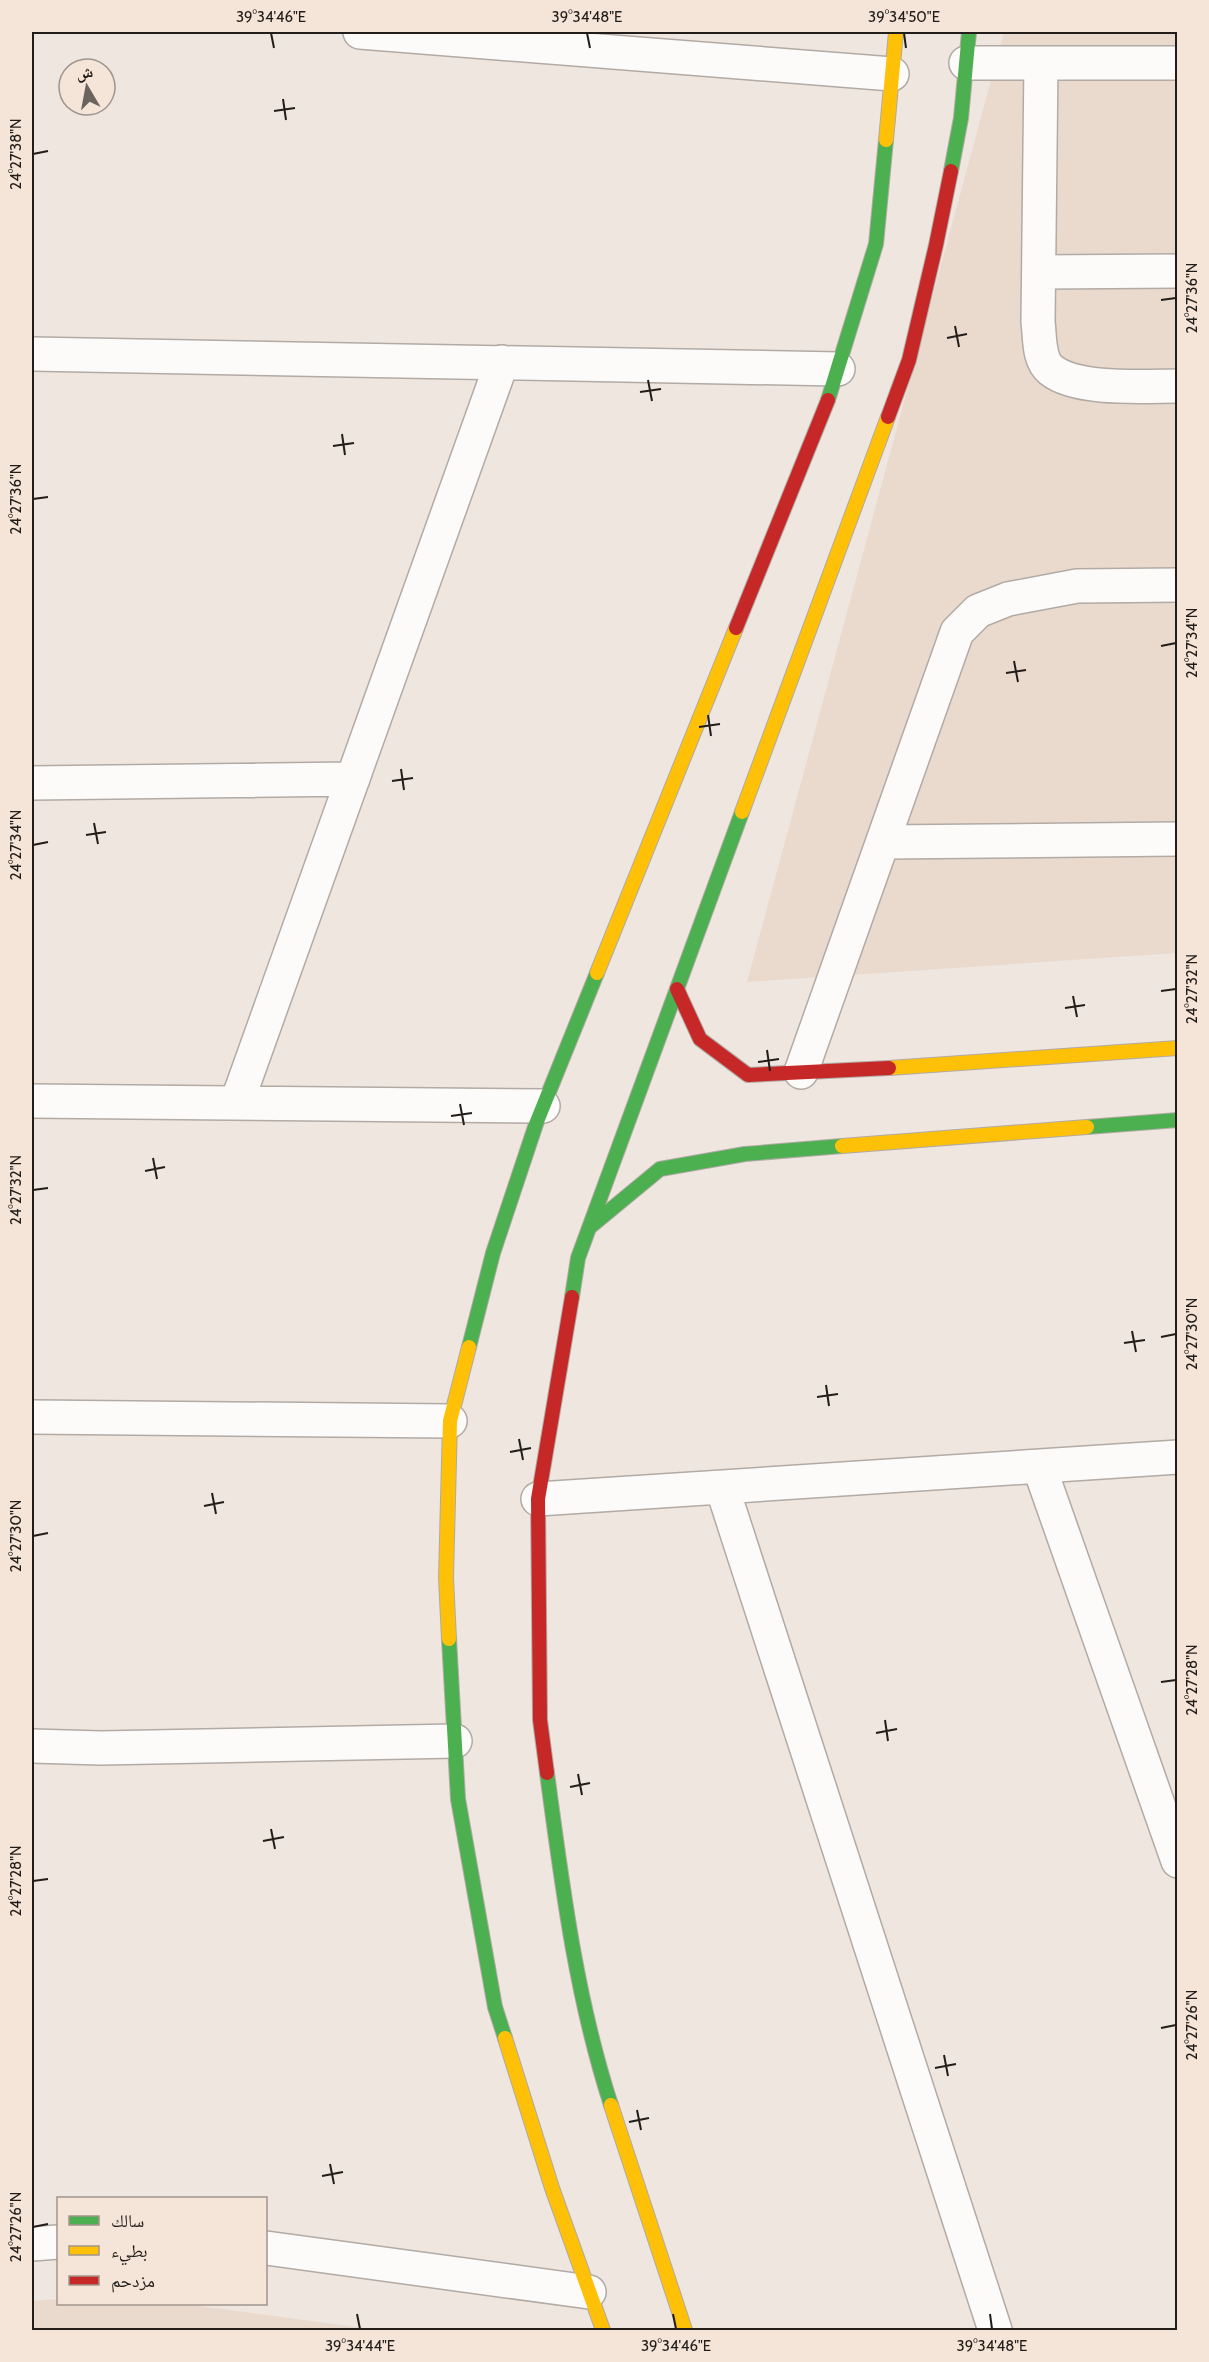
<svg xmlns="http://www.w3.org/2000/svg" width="1209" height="2362" font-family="Cabin,'Noto Naskh Arabic',sans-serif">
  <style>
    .built { fill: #eadace }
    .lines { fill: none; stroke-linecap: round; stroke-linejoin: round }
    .street-casing { stroke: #b1aaa5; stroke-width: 36 }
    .fast-casing { stroke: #b1aaa5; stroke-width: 16 }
    .slow-casing { stroke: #b1aaa5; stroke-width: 16 }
    .jam-casing { stroke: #b1aaa5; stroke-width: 16 }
    .street { stroke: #fdfbfa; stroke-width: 33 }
    .fast { stroke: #4caf50; stroke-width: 14 }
    .slow { stroke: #ffc107; stroke-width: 14 }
    .jam { stroke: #c62828; stroke-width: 14 }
    .ticks { fill: none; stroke: #221d18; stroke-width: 2 }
    .neatline { fill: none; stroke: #221d18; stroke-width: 2 }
    .ticks-label { font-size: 15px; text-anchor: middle; fill: #221d18 }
  </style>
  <rect width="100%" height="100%" fill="#efe6df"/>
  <!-- built -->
  <path class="built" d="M1004,32H1177V953L747,982Z
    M58,2299V2304H185L378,2330H32V2301Z"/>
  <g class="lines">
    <!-- street casing -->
    <g class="street-casing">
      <path id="street" d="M360,32L892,74
        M966,63H1178
        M1041,63L1038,322C1040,336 1038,360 1051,370C1077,391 1145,386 1178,386
        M1039,272L1178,271
        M32,354L838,369
        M32,783L353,779
        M883,842L1178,839
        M801,1072L957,632L978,611L1008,599L1077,586L1178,585
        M32,1101L543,1106
        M237,1102L502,362
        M32,1417L450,1421
        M1039,1466L1178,1861
        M722,1487L995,2330
        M538,1499L1178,1457
        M32,1746L101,1748L455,1741
        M32,2244L58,2242
        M266,2248L589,2292"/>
    </g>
    <!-- fast casing -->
    <g class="fast-casing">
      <path id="fast" d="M951,171L961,118L969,32
        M828,400L876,244L886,140
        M1087,1127L1178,1120
        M591,1226L660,1169L745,1154L842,1146
        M572,1297L578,1258L742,812
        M469,1347L493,1253L536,1124L597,973
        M449,1639L458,1799L495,2007L505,2038
        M547,1773C562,1885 576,1997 611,2105"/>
    </g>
    <!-- slow casing -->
    <g class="slow-casing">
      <path id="slow" d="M886,140L896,32
        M742,812L888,417
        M597,973L736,628
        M889,1068L1178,1048
        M842,1146L1087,1127
        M449,1639L446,1578L450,1421L469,1347
        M505,2038L552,2188L603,2330
        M611,2105L685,2330"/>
    </g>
    <!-- jam casing -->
    <g class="jam-casing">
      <path id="jam" d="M888,417L909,360L936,245L951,171
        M736,628L828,400
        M677,989L700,1039L748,1075L889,1068
        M547,1773L540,1720L538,1499L572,1297"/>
    </g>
    <!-- street -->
    <use href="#street" class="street"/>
    <!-- fast -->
    <use href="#fast" class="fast"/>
    <!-- slow -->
    <use href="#slow" class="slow"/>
    <!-- jam -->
    <use href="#jam" class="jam"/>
  </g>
  <!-- ticks -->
  <path class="ticks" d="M271,33L274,48M587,33L590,48M904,33L906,48M283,99L286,120M274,111L295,108M33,154L48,151M1161,300L1176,298M955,326L959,347M947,338L967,334M648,380L652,401M640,392L661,389M342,434L345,455M333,446L354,443M33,499L48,497M1161,646L1176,643M1014,661L1018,682M1006,673L1026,670M708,715L711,736M699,727L720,724M401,769L404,790M392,781L413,778M94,823L98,844M86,835L106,832M33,845L48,842M1161,991L1176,989M1073,996L1077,1017M1065,1008L1085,1005M767,1050L770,1071M758,1062L779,1059M460,1104L464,1125M451,1116L472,1113M153,1158L157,1179M145,1171L165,1167M33,1190L48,1188M1132,1331L1136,1352M1161,1337L1176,1334M1124,1343L1145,1340M826,1385L829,1406M817,1397L838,1394M519,1439L523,1460M510,1452L531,1448M212,1493L216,1514M204,1506L224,1502M33,1536L48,1533M1161,1682L1176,1680M885,1720L888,1741M876,1733L897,1729M578,1774L582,1795M570,1787L590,1783M271,1829L275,1849M263,1841L284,1837M33,1881L48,1879M1161,2028L1176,2025M944,2055L948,2076M935,2068L956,2064M637,2110L641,2130M629,2122L649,2118M330,2164L334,2184M322,2176L343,2172M33,2227L48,2224M357,2314L360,2329M673,2314L676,2329M990,2314L992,2329"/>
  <!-- border -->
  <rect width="1209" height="2362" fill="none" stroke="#f5e5d9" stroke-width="66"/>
  <!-- legend -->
  <rect x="57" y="2197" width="210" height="108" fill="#f5e5d9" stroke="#a1958c" stroke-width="1.5"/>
  <rect x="69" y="2216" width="30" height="9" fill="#4caf50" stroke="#a1958c" stroke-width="1.5"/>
  <text x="111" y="2227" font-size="18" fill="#221d18">سالك</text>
  <rect x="69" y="2246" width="30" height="9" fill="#ffc107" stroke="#a1958c" stroke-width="1.5"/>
  <text x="111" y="2257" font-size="18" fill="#221d18">بطيء</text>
  <rect x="69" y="2276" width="30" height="9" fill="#c62828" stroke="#a1958c" stroke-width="1.5"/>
  <text x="111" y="2287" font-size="18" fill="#221d18">مزدحم</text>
  <!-- north arrow -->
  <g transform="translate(87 87) rotate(350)"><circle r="28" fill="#f5e5d9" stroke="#a1958c" stroke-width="1.5"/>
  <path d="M0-4.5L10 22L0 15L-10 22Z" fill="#6a635e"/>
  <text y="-9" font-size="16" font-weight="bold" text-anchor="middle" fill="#221d18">ش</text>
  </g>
  <rect x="33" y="33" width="1143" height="2296" class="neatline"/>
  <g class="ticks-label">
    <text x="271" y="22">39°34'46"E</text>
    <text x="587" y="22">39°34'48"E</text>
    <text x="904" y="22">39°34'50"E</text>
    <text transform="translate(16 154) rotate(-90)" y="5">24°27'38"N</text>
    <text transform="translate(1192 298) rotate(-90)" y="5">24°27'36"N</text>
    <text transform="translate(16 499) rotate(-90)" y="5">24°27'36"N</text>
    <text transform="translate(1192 643) rotate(-90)" y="5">24°27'34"N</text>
    <text transform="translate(16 845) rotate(-90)" y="5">24°27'34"N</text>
    <text transform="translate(1192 989) rotate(-90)" y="5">24°27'32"N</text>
    <text transform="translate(16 1190) rotate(-90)" y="5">24°27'32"N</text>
    <text transform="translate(1192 1334) rotate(-90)" y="5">24°27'30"N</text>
    <text transform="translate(16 1536) rotate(-90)" y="5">24°27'30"N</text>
    <text transform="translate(1192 1680) rotate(-90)" y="5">24°27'28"N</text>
    <text transform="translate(16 1881) rotate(-90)" y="5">24°27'28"N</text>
    <text transform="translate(1192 2025) rotate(-90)" y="5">24°27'26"N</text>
    <text transform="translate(16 2227) rotate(-90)" y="5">24°27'26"N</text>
    <text x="360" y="2351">39°34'44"E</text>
    <text x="676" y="2351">39°34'46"E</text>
    <text x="992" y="2351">39°34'48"E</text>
  </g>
</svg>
